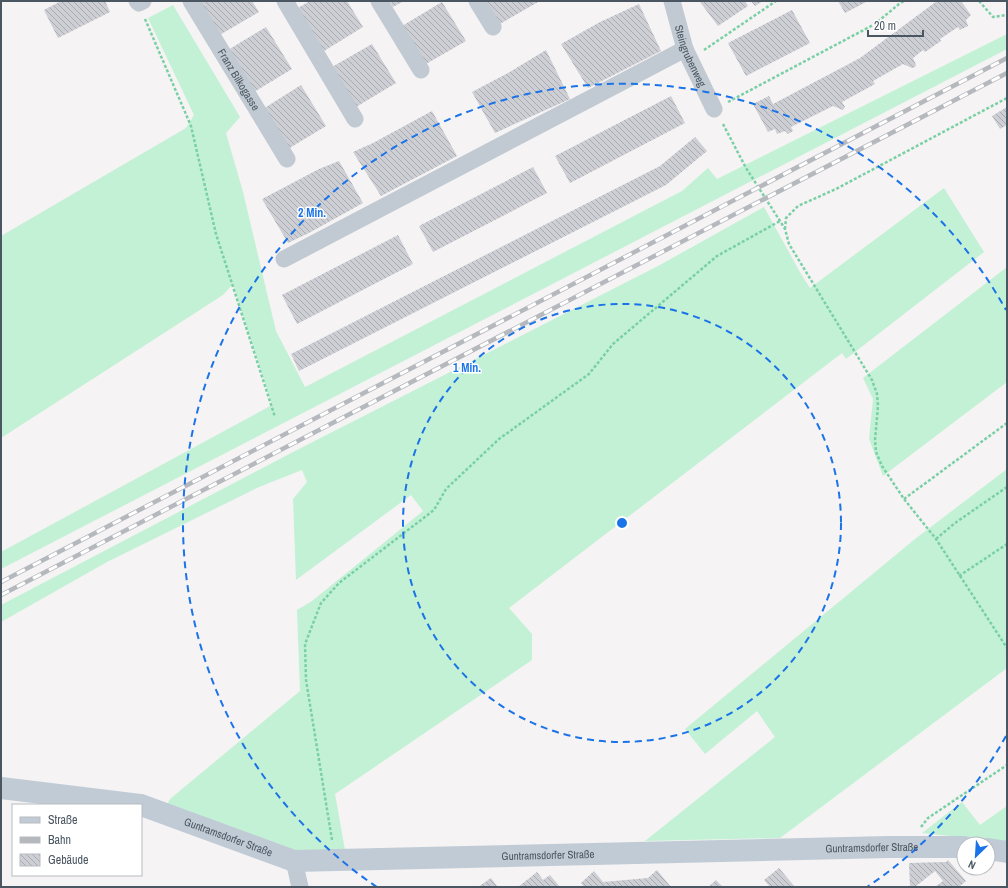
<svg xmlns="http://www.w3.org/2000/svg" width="1008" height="888" font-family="'Archivo Narrow',sans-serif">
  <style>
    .grass { fill: #c3f1d5 }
    .building { fill: url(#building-back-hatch) }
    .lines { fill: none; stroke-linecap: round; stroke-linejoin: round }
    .path { stroke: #7ad0a6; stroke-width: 2.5; stroke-dasharray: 3 2; stroke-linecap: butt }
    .street { stroke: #c1cad2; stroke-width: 17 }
    .secondary { stroke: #c1cbd6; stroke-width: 22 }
    .rail-casing { stroke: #b5b8bd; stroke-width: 4.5 }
    .rail { stroke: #fff; stroke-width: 3; stroke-dasharray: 9; stroke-linecap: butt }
    .ring { fill: none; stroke: #1a73e8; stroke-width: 2; stroke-dasharray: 7 5 }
    .labels { text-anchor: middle; stroke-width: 3; stroke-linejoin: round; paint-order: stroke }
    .street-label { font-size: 11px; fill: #4a5661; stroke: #fff }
    .centre { fill: #1a73e8; stroke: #fff; stroke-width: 2 }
    .ring-label { font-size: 12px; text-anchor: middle; font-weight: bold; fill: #1a73e8; stroke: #fff; stroke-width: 3; stroke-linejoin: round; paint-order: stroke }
  </style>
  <defs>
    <pattern id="building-back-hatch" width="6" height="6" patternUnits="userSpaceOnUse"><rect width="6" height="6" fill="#cdcfd5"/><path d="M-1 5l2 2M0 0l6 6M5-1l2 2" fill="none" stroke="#a8abb0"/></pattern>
  </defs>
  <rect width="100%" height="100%" fill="#f5f3f3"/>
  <!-- grass -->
  <path class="grass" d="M173,5L240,117L226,133L243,192L276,331L305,387L682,191L708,168L717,179L1007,34V49L1,569V552L272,405L233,284L223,295L1,438V236L186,128L194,115L148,18Z
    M944,188L984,252L846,359L842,353L509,608L532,634V660L335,794L345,850H294L166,806L170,799L300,691L297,610L312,601L423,511L411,495L296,580L293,499L307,482L302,470L259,487L107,562L1,622V605L295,451L658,266L764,207L801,274L810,288Z
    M1007,267V382L883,476L869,439L873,399L863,378Z
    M1007,469V668L780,838L645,841L775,737L757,711L705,754L685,729L915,539Z
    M962,802L980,825L1007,806V842L922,833Z"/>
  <!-- building -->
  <path class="building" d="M61,1H105L110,12L58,38L44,10Z
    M198,1H252L259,12L218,36Z
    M310,1H347L363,27L324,51L298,8Z
    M389,1H404L393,7Z
    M487,1H537L538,2L500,24Z
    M701,1H745L748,6L718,26L700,2Z
    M751,1H763L755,6Z
    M838,1H868L845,13Z
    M937,1H961L971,15L966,20L968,26L960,30L958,27L940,39L941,41L925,52L923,50L913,58L916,65L915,67L912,68L903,64L873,81L875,84L842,102L845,107L843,110L833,106L791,127L793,131L788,134L785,131L777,134L775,129L768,132L753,104L769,96L773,104L860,58Z
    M442,2L466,41L426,64L402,26Z
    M639,4L661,51L588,88L561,44L600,22Z
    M792,10L810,43L746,76L728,43Z
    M266,27L292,69L254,92L228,50Z
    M372,44L396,83L356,107L332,67Z
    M546,50L570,99L495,133L472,92L508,73Z
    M301,85L326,126L288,149L263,109Z
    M671,96L685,123L570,183L555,156Z
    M1007,107V125L1000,129L992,116Z
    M432,111L457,156L381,196L353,152L373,143Z
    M695,137L707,151L666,185L299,371L291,354L660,166Z
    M339,161L363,203L309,233L288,243L262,199L319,169Z
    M533,167L547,193L433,252L419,226Z
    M398,235L413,264L297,324L282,295Z
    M948,860L966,881L959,887H935L943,881L935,871L915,887H910L909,863L946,862Z
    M779,868L795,887H770L764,880Z
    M657,870L671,887H584L581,883L594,871L603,882L648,878Z
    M537,872L543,880L550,875L560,887H518Z
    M491,878L498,887H478Z
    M716,880L723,887H708Z"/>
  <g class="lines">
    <!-- path -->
    <path class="path" d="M979,1L993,17L1007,15
      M145,19L191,126L216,234L275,417
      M704,50L776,1
      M728,102L875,24L899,4L904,1
      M723,124L746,168L780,221L785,229L789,244L872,380L877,394L878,406L875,440L876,452L882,466L904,499L936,539L1007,648
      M785,229L786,218L798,206L836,189L1007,98
      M904,499L1007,423
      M936,539L955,523L1007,487
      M959,576L1007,544
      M921,827L928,818L1007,765
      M332,840L306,680L305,644L321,603L339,583L434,510L446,489L499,439L589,374L613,344L717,256L780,221"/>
    <!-- street -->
    <g class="street">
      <path d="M137,1L139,3L143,1"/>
      <path id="s1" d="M191,1L287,159"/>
      <path d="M285,1L355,119"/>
      <path d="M379,1L421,70"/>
      <path d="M477,1L493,27"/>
      <path id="s2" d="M672,1L685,49L714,109"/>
      <path d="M284,259L685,49"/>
      <path d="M294,861L300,887"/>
    </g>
    <!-- secondary -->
    <g class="secondary">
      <path d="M1,788L140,805"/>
      <path id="s3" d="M141,805L294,861L888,847H964"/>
      <path d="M988,849L1007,852"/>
    </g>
    <!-- rail casing -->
    <g class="rail-casing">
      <path id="rail" d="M1,582L1007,58
        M1,595L1007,73"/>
    </g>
    <!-- rail -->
    <use href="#rail" class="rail"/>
  </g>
  <!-- distance rings -->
  <g class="ring">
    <circle cx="622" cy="523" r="219"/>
    <path d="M1006 736A439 439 0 0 1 867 887M377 887A439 439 0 1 1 1006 310"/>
  </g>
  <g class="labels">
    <!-- street labels -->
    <g class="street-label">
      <text dy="4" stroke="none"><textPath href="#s2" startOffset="58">Steingrubenweg</textPath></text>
      <text dy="4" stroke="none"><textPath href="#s1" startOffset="92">Franz Bilkogasse</textPath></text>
      <text dy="4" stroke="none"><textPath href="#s3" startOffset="93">Guntramsdorfer Straße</textPath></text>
      <text dy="4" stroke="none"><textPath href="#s3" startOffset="741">Guntramsdorfer Straße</textPath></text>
      <text dy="4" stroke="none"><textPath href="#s3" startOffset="417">Guntramsdorfer Straße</textPath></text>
    </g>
  </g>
  <circle cx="622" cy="523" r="6" class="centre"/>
  <g class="ring-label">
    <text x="312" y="217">2 Min.</text>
    <text x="467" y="372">1 Min.</text>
  </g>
  <!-- border -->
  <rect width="1008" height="888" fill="none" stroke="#4a5661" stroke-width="4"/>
  <!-- legend -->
  <rect x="12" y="804" width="130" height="72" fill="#ffffff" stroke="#b7bbc0"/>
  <rect x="20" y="817" width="20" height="6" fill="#c1cbd6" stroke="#b7bbc0"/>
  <text x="48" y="824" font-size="12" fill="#4a5661">Straße</text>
  <rect x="20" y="837" width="20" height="6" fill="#b5b8bd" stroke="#b7bbc0"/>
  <text x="48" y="844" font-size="12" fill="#4a5661">Bahn</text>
  <rect x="20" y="854" width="20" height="12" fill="url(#building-back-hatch)" stroke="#b7bbc0"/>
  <text x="48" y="864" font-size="12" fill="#4a5661">Gebäude</text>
  <!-- north arrow -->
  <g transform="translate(976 856) rotate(205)"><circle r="19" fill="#ffffff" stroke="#b7bbc0"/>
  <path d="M0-3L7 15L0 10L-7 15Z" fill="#1a73e8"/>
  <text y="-6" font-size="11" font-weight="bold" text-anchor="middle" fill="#4a5661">N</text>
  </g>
  <!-- scale -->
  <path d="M868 30v6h55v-6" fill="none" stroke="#4a5661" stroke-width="2"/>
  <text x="874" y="30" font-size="12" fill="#4a5661" stroke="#ffffff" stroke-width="3" paint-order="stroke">20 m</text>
</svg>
